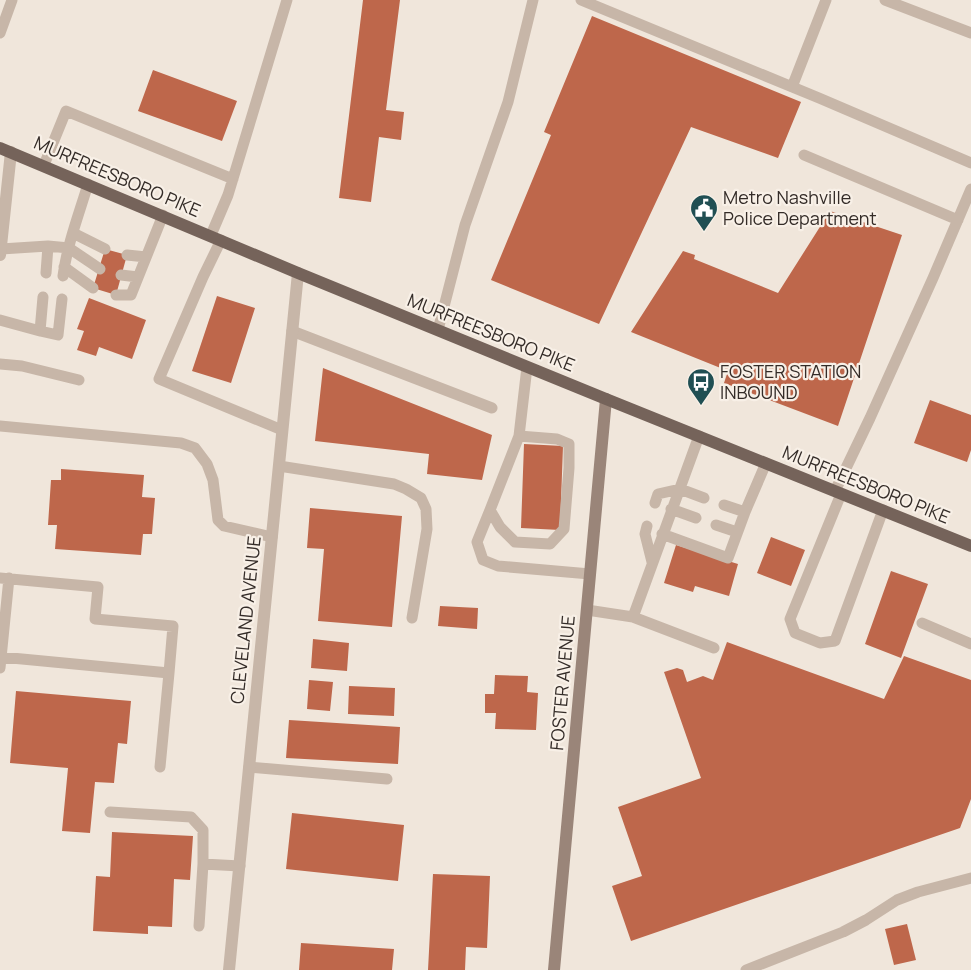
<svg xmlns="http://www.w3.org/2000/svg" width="971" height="970" font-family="Manrope,sans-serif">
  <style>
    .building { fill: #be674b }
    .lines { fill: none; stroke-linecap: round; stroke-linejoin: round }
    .lane { stroke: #c7b6a8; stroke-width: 11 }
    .street { stroke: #c7b6a8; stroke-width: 12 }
    .secondary { stroke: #9a8579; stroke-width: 12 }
    .primary { stroke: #75635a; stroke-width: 12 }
    .labels { text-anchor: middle; stroke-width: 4.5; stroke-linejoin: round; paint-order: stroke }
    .street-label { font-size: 18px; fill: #342c28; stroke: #f8f0e7 }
    .poi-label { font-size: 18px; fill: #342c28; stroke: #f8f0e7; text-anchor: start }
  </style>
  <rect width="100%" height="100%" fill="#f0e6db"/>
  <!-- building -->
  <path class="building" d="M363,0H400L386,110L404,112L401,140L379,137L371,202L339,198Z
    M592,16L801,102L778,158L691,127L599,324L491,280L551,135L544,132Z
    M153,70L237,101L222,141L138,111Z
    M830,211L902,235L838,426L724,383L728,371L631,332L683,251L695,255L694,259L778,293Z
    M105,249L127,255L116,295L93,288Z
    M217,296L255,308L231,383L192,371Z
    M89,298L146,320L132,359L99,347L96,356L77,350L84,331L77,329Z
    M323,368L492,435L482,480L427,474L429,454L315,441Z
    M930,400L971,415V450L967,462L914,443Z
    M524,444L563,446L560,530L521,528Z
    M61,469L144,475L142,497L155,498L152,534H143L141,555L55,549L57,525H48L51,480H61Z
    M310,508L402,516L392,627L318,621L324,549L307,548Z
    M771,537L805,550L791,586L757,573Z
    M676,545L738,564L729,596L695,586L693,592L664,583Z
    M891,571L928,584L901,658L865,644Z
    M440,606L478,608L477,629L438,626Z
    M313,639L349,643L347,671L311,668Z
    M727,642L884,699L904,656L971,680V799L960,828L631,941L612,886L642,876L618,807L701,778L664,672L677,668L683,670L687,682L703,676L713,680Z
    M495,675L528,676L527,692L538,693L536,730L495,729L496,713H485V694H494Z
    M309,680L333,682L330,711L307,709Z
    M349,686L395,688L394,716L348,714Z
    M16,691L131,701L127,744L118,743L114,783L95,782L90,833L62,831L68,768L10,763Z
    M289,720L400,727L398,764L286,758Z
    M292,813L404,825L398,881L286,869Z
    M112,832L193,836L190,880L174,879L172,927L148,926V934L93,931L96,876L110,877Z
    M433,874L490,876L487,948L466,947L465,970H428Z
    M907,924L916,960L894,965L885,929Z
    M301,943L394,949L392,970H299Z"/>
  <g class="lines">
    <!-- lane -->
    <path class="lane" d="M581,0L819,98L971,163
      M885,0L971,33
      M0,33L12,0
      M792,87L826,0
      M804,155L958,220
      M44,165L66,111L233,179
      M73,233L105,249
      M211,235L228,195L287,0
      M221,240L203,277L159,379L282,430
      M1,249L48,246L69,248L100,269
      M127,255L146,257
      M64,267L93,288
      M46,273L48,246
      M121,275L138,277
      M63,276C67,245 79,214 88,184
      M116,295H131L163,215
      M0,320L40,331L43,297
      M438,330L465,225L508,102L533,0
      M40,331L58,335L62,299
      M292,331L492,408
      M0,364L22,366L79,380
      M0,426L181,443L195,448L207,464L213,480L218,520L224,526L272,537
      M519,436L557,439L569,444V468L564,529L550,544L515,542L500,527L490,510L519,436L527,367
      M279,466L394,484L406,489L421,498L426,509L427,529L412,618
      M835,491L870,418L933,278L971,189
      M841,494L790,619L795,633L820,643L835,641L883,510
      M655,503L658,494L680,489L704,498
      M724,505L745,512L766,463
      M671,509L696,518
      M490,510L477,542L483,560L498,566L590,574
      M716,525L737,532
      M647,526L645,534L652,562
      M662,534L728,558L745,512
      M0,578L98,587L95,619L173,626L169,673
      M587,610L633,617L699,436
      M633,617L714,648
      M922,623L971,644
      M1,657L169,673L160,767
      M0,668L9,578
      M249,767L387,779
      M110,812L191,817L203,830V864L240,866
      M199,926L203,864
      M746,970L843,932L866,920L897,900L918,892L971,878"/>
    <!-- street -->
    <path class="street" d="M0,255L11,152
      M229,970L298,273"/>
    <!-- secondary -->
    <path class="secondary" d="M554,970L606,399"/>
    <!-- primary -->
    <path class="primary" d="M0,148L298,273L606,399L971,546"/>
  </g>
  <!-- icons -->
  <defs>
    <g id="civic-pin" transform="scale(1.4375)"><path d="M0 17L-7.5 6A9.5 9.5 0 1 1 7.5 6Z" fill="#204f53" stroke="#f8f0e7"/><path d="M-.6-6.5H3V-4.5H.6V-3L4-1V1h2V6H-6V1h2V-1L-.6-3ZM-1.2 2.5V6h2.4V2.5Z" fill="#fff"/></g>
    <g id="bus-pin" transform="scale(1.4375)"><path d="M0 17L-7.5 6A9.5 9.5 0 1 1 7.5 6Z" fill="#204f53" stroke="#f8f0e7"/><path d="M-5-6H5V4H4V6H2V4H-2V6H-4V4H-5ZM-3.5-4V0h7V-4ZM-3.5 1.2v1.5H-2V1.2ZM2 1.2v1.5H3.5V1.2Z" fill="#fff"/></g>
  </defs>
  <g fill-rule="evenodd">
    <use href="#civic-pin" x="704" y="208"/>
    <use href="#bus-pin" x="701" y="382"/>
  </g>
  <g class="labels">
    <!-- street labels -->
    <g class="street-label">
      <text transform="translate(117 177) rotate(23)" y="6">MURFREESBORO PIKE</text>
      <text transform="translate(491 333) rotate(22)" y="6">MURFREESBORO PIKE</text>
      <text transform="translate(866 485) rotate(22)" y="6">MURFREESBORO PIKE</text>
      <text transform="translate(246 620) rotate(-84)" y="6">CLEVELAND AVENUE</text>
      <text transform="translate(563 683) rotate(-85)" y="6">FOSTER AVENUE</text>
    </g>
    <!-- poi labels -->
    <g class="poi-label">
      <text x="723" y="204">Metro Nashville<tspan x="723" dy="21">Police Department</tspan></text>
      <text x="720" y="378">FOSTER STATION<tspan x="720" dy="21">INBOUND</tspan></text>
    </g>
  </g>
</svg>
